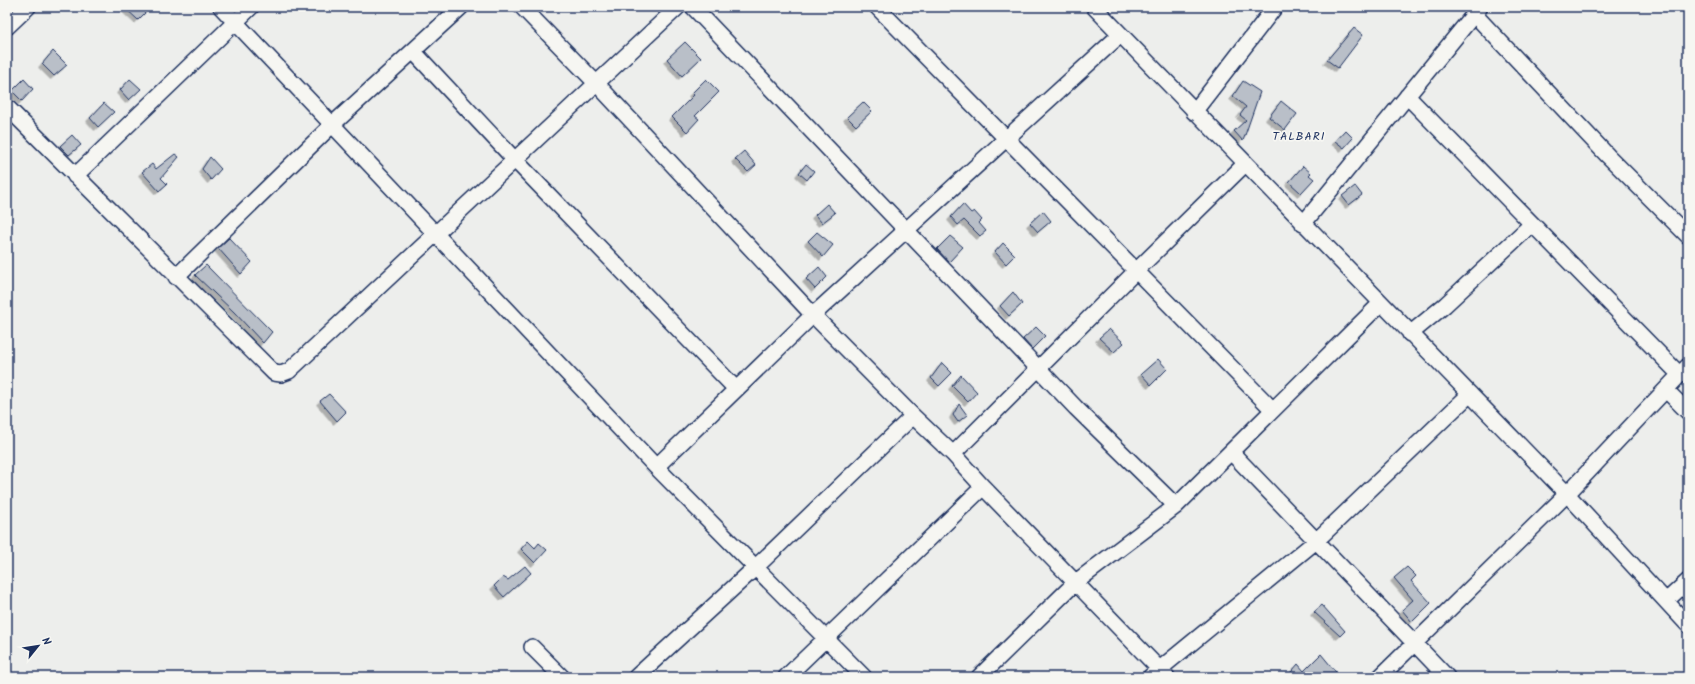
<svg xmlns="http://www.w3.org/2000/svg" width="1695" height="684" font-family="Kalam,sans-serif">
  <style>
    .building { fill: #b9bfc8; stroke: #1b2f5e; filter: url(#shadow) }
    .lines { fill: none; stroke-linecap: round; stroke-linejoin: round }
    .minor-casing { stroke: #1b2f5e; stroke-width: 18 }
    .minor { stroke: #f6f6f2; stroke-width: 15 }
    .labels { text-anchor: middle; stroke-width: 3.5; stroke-linejoin: round; paint-order: stroke }
    .neighbourhood-label { font-size: 12px; letter-spacing: 1px; fill: #1b2f5e; stroke: #f6f6f2 }
  </style>
  <defs>
    <filter id="shadow"><feDropShadow dx="-3.5" dy="3.5" stdDeviation="0" flood-color="#0004"/></filter>
  </defs>
  <rect width="100%" height="100%" fill="#edeeec"/>
  <filter id="ink" filterUnits="userSpaceOnUse"><feTurbulence type="fractalNoise" baseFrequency=".025" numOctaves="2"/><feDisplacementMap in="SourceGraphic" scale="8" xChannelSelector="R" yChannelSelector="G"/><feConvolveMatrix kernelMatrix="1 2 1 2 8 2 1 2 1" color-interpolation-filters="sRGB"/></filter>
  <g filter="url(#ink)">
    <!-- building -->
    <path class="building" d="M124,7H151L138,20Z
      M1354,28L1363,35L1338,68L1327,60Z
      M685,42L701,58L682,76L667,59Z
      M53,51L67,65L54,76L42,64Z
      M24,79L33,89L22,101L12,91Z
      M130,79L141,89L129,100L120,90Z
      M706,79L719,92L695,116L699,119L687,132L672,117L694,95L692,93Z
      M1243,81L1260,92L1243,141L1234,131L1246,120L1240,115L1246,107L1233,96Z
      M1281,101L1297,114L1285,130L1269,117Z
      M863,102L872,111L856,126L847,117Z
      M104,103L114,112L98,127L90,118Z
      M1345,130L1353,138L1344,148L1335,141Z
      M72,135L81,145L69,155L60,146Z
      M744,151L756,165L748,172L735,159Z
      M175,154L179,157L161,178L167,184L159,191L142,172L152,164L156,169Z
      M210,157L221,169L211,180L202,169Z
      M806,164L814,171L807,180L799,173Z
      M1303,166L1311,173L1309,175L1314,179L1301,193L1289,182Z
      M1355,186L1362,195L1349,205L1342,196Z
      M827,204L835,213L822,223L815,215Z
      M963,204L971,213L974,211L982,220L979,223L986,231L980,236L964,220L958,225L951,217Z
      M1043,211L1051,221L1038,232L1030,223Z
      M817,232L833,245L823,257L808,241Z
      M950,236L963,247L949,262L937,249Z
      M229,238L252,262L241,274L218,248Z
      M1003,243L1015,255L1006,264L995,252Z
      M206,265L272,332L263,343L234,312L195,275Z
      M819,267L827,277L815,289L806,279Z
      M1013,292L1022,304L1009,316L1000,306Z
      M1036,327L1045,336L1032,349L1023,339Z
      M1109,329L1124,343L1114,352L1099,338Z
      M1158,359L1167,369L1151,385L1141,374Z
      M942,363L952,373L939,386L931,378Z
      M961,375L977,392L968,402L952,386Z
      M329,394L346,412L337,421L320,401Z
      M959,404L967,415L958,422L953,415Z
      M528,541L535,548L539,543L547,550L535,563L521,549Z
      M525,566L531,573L504,597L494,586L503,577L508,580Z
      M1407,567L1416,576L1411,581L1431,603L1412,622L1402,610L1413,600L1394,578Z
      M1322,605L1345,631L1340,636L1314,612Z
      M1321,654L1340,677H1287L1298,664L1304,671Z"/>
    <g class="lines">
      <!-- minor casing -->
      <g class="minor-casing">
        <path id="minor" d="M221,7L656,467L864,677
          M522,7L597,84L813,315L913,416L953,454L983,487L1167,677
          M693,7L1076,408L1176,506
          M877,7L1273,410
          M1094,7L1567,494L1688,625
          M1474,14L1608,156L1688,236
          M7,27L28,7
          M413,51L514,159L736,389
          M1407,96L1680,375
          M7,107L274,373L281,374L289,371L678,7
          M1194,112L1275,7
          M75,176L251,7
          M1303,224L1480,7
          M176,277L333,124L461,7
          M1410,334L1445,305L1532,224
          M1666,390L1688,412
          M1231,452L1447,677
          M953,454L1136,271L1245,164
          M656,467L813,315L1120,35
          M1666,601L1688,581
          M532,647L562,677
          M636,677L756,567L913,416
          M786,677L983,487
          M979,677L1076,582L1176,506L1381,303
          M1150,677L1316,541L1470,394
          M1380,677L1567,494L1688,366"/>
      </g>
      <!-- minor -->
      <use href="#minor" class="minor"/>
    </g>
  </g>
  <g class="labels">
    <!-- neighbourhood labels -->
    <g class="neighbourhood-label">
      <text x="1299" y="140">TALBARI</text>
    </g>
  </g>
  <!-- margin -->
  <rect width="1695" height="684" fill="none" stroke="#f6f6f2" stroke-width="24"/>
  <rect x="12" y="12" width="1671" height="660" fill="none" stroke="#1b2f5e" stroke-width="1.5" filter="url(#ink)"/>
  <!-- north arrow -->
  <g transform="translate(38 646) rotate(60)" stroke="#f6f6f2" stroke-width="3" paint-order="stroke">
  <path d="M0-3L7 15L0 10L-7 15Z" fill="#1b2f5e"/>
  <text y="-6" font-size="11" font-weight="bold" text-anchor="middle" fill="#1b2f5e">N</text>
  </g>
</svg>
